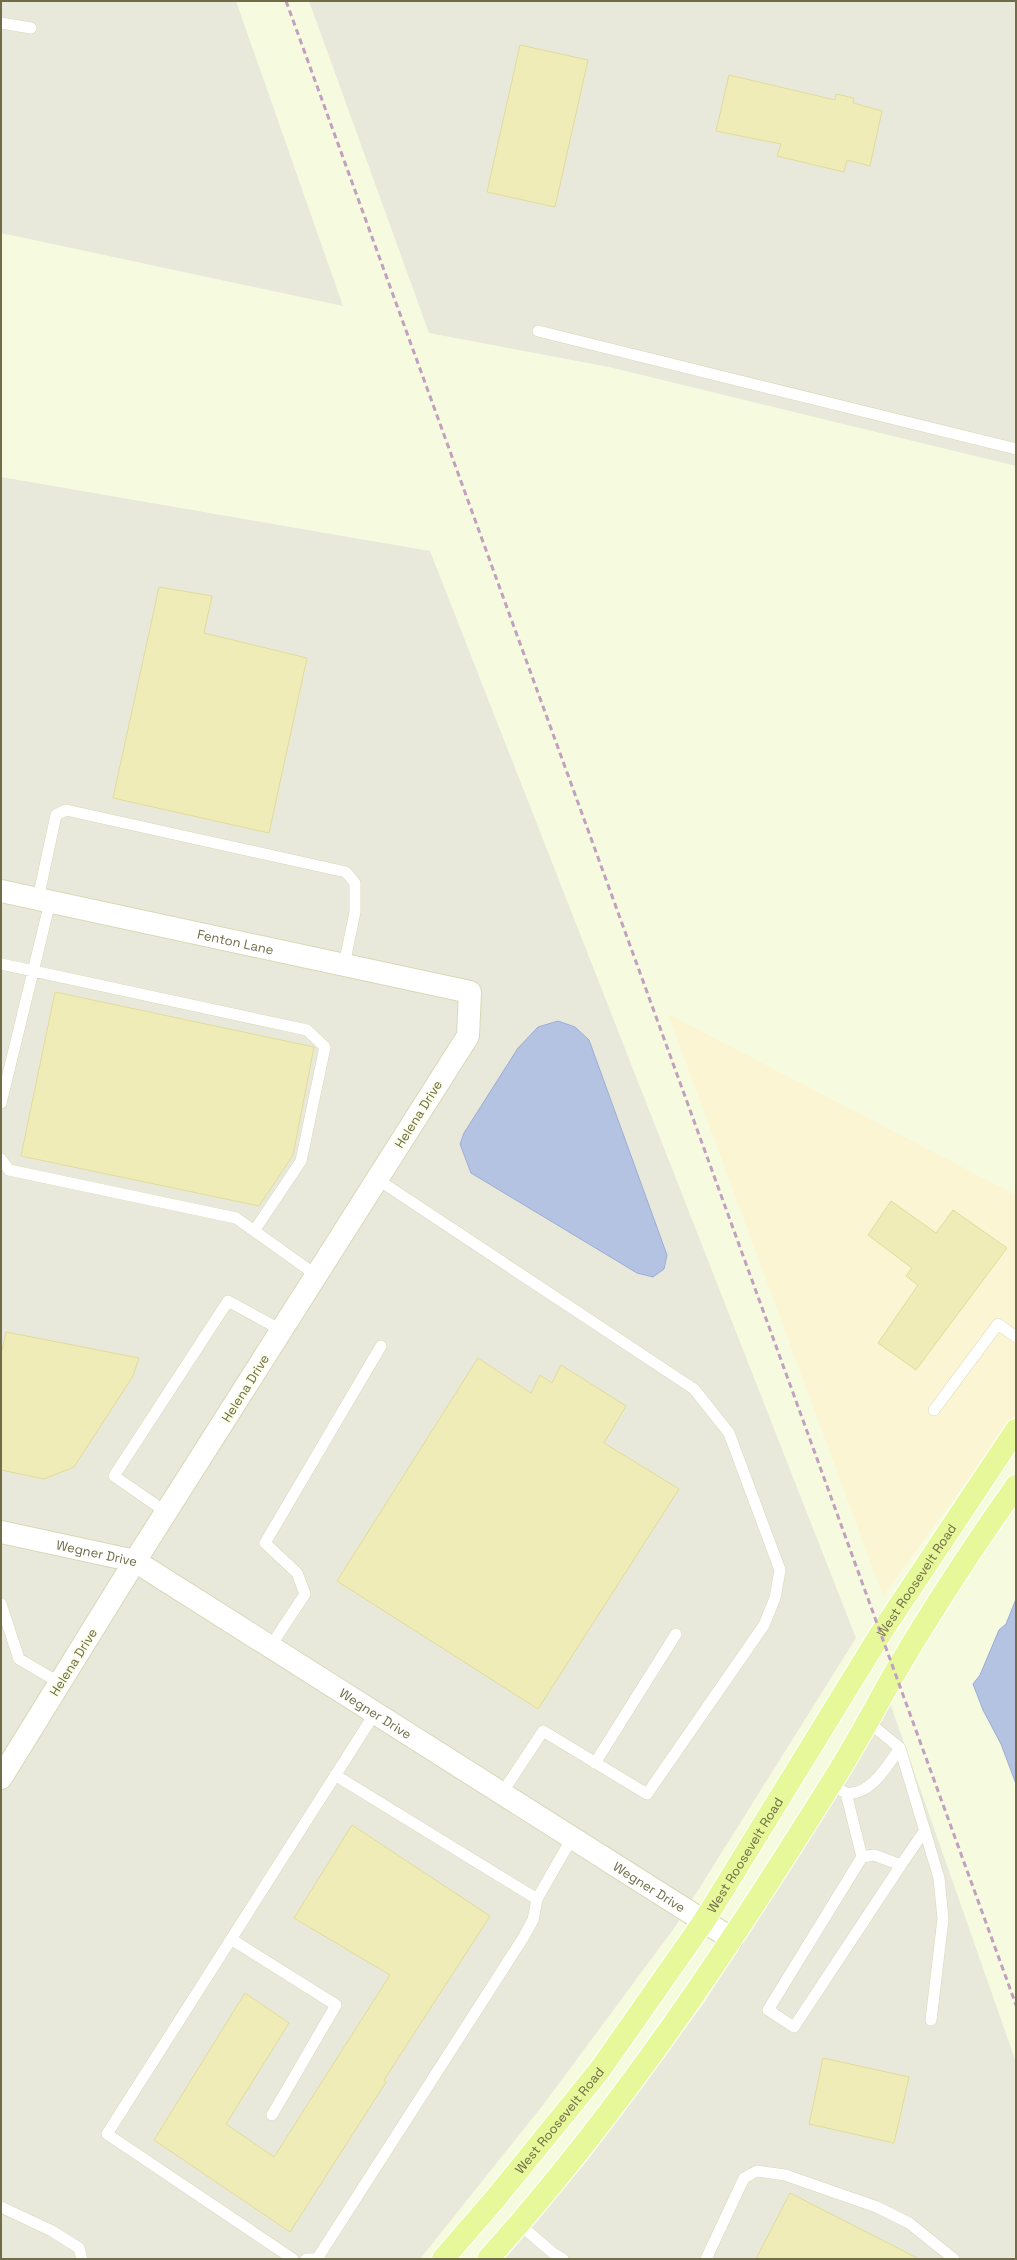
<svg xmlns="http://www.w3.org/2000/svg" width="1017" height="2260" font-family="'Space Grotesk',sans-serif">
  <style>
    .commercial { fill: #fbf5d3 }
    .industrial { fill: #e8e9db }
    .water { fill: #b5c3e3; stroke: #9cacd4 }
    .building { fill: #efecb8; stroke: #e1dc99 }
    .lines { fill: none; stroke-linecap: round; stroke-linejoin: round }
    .lane-casing { stroke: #d8d8b7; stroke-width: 12 }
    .street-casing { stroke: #d8d8b7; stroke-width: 24 }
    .primary-casing { stroke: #fff; stroke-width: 24 }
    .lane { stroke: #fff; stroke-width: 11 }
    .street { stroke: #fff; stroke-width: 22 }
    .primary { stroke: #e6f899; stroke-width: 22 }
    .rail { stroke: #c2a0bf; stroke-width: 3; stroke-dasharray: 6 4; stroke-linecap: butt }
    .labels { text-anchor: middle; stroke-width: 3; stroke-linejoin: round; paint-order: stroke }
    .street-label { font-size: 13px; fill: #706c48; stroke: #fafee5 }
  </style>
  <rect width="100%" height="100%" fill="#f6fbdf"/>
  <!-- commercial -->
  <path class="commercial" d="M668,1014L1016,1195V1414L883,1596Z"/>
  <!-- industrial -->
  <path class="industrial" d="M1,1H236L343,306L1,233Z
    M309,1H1016V466L609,367L429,333Z
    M1,477L430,551L856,1638L675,1927L543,2105L420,2259H1Z
    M890,1703L1016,2062V2259H505L591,2156L704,2003Z"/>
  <!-- water -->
  <path class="water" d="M558,1021L575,1027L589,1040L667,1255L664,1269L653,1277L637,1273L471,1173L460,1144L464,1133L518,1048L538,1027Z
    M1016,1599V1784L1001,1744L983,1710L973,1684L980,1675L999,1630L1006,1624Z"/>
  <!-- building -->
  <path class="building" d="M520,45L588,60L555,207L487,192Z
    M729,75L835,100L836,94L854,98L853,103L882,111L870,166L847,160L844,172L777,156L781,144L716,131Z
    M159,587L212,596L204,633L307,658L269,833L113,798Z
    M55,992L314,1047L293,1155L259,1206L21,1156Z
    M891,1201L936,1233L953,1210L1007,1248L916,1370L878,1343L918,1285L906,1276L912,1268L868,1235Z
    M6,1332L139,1358L133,1376L74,1467L44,1479L1,1470V1355Z
    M478,1358L531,1393L540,1375L552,1383L561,1365L626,1406L604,1443L679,1489L538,1709L337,1581Z
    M352,1825L490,1916L384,2080L386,2082L290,2232L154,2140L245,1993L289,2023L226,2124L274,2157L390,1975L294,1918Z
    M823,2058L909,2077L894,2143L809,2124Z
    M790,2193L919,2259H756Z"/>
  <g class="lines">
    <!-- lane casing -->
    <g class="lane-casing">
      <path id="lane" d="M1,23L31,28
        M538,331L1016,449
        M38,899L56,815L66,810L346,872L355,883V912L344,965
        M1,964L307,1030L325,1047L301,1161L254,1231
        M1,1103L50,902
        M1,1159L9,1170L236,1218L316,1275
        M377,1179L694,1389L729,1433L780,1570L775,1598L764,1625L647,1794L543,1731L502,1793
        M934,1410L998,1324L1016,1337
        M166,1512L114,1476L228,1301L281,1330
        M1,1604L19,1659L60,1683
        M270,1647L305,1594L297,1573L265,1543L381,1346
        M867,1721L900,1748L939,1878L943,1919L931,2020
        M595,1763L676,1634
        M335,1775L537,1899
        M831,1783C836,1786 842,1792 847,1793C871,1796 888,1764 900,1748
        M846,1793L862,1857
        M901,1865L794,2027L768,2010L862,1857L874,1855L901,1865L925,1830
        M231,1939L336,2005L272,2115
        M1,2207L52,2231L79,2248L82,2259
        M519,2224L553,2253L563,2259
        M293,2259L107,2134L375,1713
        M306,2259H317L523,1938L533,1920L537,1899L572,1838
        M706,2259L744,2178L757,2171L785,2175L877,2207L909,2223L954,2259"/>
    </g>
    <!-- street casing -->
    <g class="street-casing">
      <g id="street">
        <path id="s1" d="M1,891L470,992L468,1036L135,1561L1,1778"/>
        <path id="s2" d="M1,1532L135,1561L732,1939"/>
      </g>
    </g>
    <!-- primary casing -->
    <g class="primary-casing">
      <g id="primary">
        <path id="s3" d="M443,2259L495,2199L599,2071L704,1921L881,1633L1016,1430"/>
        <path d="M488,2259C622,2110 732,1943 837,1774C857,1742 875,1708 893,1676C931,1611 973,1547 1016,1486"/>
      </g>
    </g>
    <!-- lane -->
    <use href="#lane" class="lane"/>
    <!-- street -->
    <use href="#street" class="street"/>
    <!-- primary -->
    <use href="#primary" class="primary"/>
    <!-- rail -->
    <path class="rail" d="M286,1L1016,2005"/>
  </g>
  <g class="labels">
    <!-- street labels -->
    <g class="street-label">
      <text dy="5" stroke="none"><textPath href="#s1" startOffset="240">Fenton Lane</textPath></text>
      <text transform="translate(418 1114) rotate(-58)" y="5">Helena Drive</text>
      <text transform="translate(245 1388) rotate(-58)" y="5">Helena Drive</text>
      <text dy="5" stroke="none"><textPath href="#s2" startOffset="98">Wegner Drive</textPath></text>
      <text dy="5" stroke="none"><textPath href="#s3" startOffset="829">West Roosevelt Road</textPath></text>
      <text transform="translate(73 1662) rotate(-58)" y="5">Helena Drive</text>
      <text dy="5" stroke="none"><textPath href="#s2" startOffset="422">Wegner Drive</textPath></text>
      <text dy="5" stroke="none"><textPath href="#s3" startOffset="505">West Roosevelt Road</textPath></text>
      <text dy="5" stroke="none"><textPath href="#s2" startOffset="746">Wegner Drive</textPath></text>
      <text dy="5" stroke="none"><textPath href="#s3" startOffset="181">West Roosevelt Road</textPath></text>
    </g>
  </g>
  <!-- border -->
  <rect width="1017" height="2260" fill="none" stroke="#706c48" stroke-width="4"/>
</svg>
